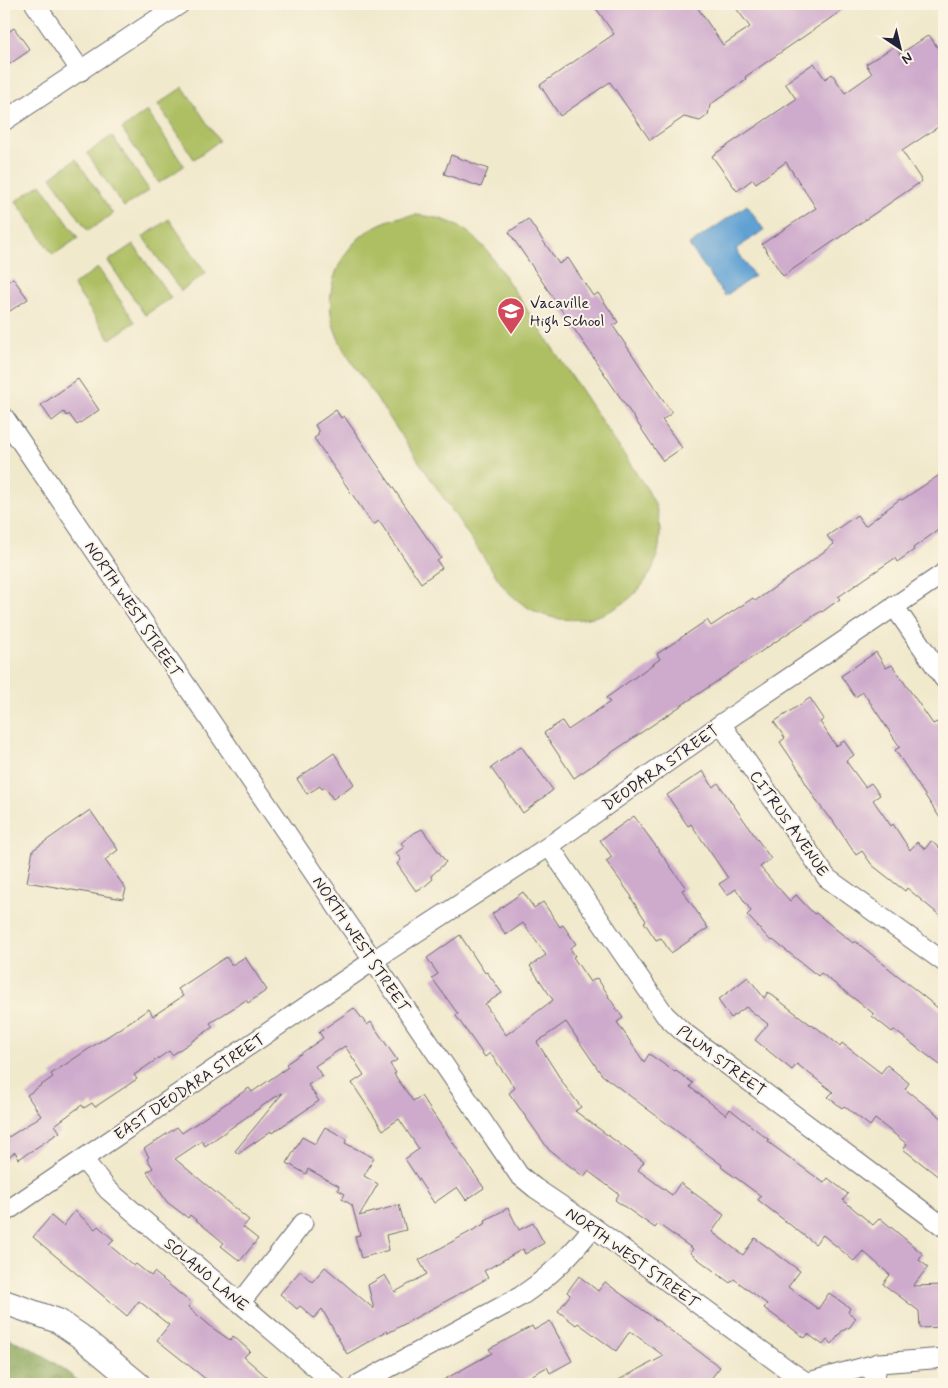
<svg xmlns="http://www.w3.org/2000/svg" width="948" height="1388" font-family="Mynerve,sans-serif">
  <style>
    .grass { fill: #aebf63; stroke: #68704f }
    .forest { fill: url(#forest-crowns); stroke: #56644a }
    .water { fill: #60a1d3; stroke: #416287 }
    .building { fill: #ceaacc }
    .lines { fill: none; stroke-linecap: round; stroke-linejoin: round }
    .minor-casing { stroke: #6a686e; stroke-width: 21 }
    .major-casing { stroke: #6a686e; stroke-width: 26 }
    .minor { stroke: #fff; stroke-width: 19 }
    .major { stroke: #fff; stroke-width: 24 }
    .labels { text-anchor: middle; stroke-width: 4; stroke-linejoin: round; paint-order: stroke }
    .poi-label { font-size: 16px; fill: #22223b; stroke: #fcf5e5; text-anchor: start }
    .street-label { font-size: 16px; fill: #22223b; stroke: #fcf5e5 }
  </style>
  <defs>
    <pattern id="forest-crowns" width="20" height="18" patternUnits="userSpaceOnUse" patternTransform="scale(1.25)"><rect width="20" height="18" fill="#8aa659"/><path d="M2 6a3 3 0 1 1 6 0M12 15a3 3 0 1 1 6 0" fill="none" stroke="#70874b"/></pattern>
  </defs>
  <rect width="100%" height="100%" fill="#fcf5e5"/>
  <filter id="ink" filterUnits="userSpaceOnUse"><feTurbulence type="fractalNoise" baseFrequency=".02" numOctaves="2"/><feDisplacementMap in="SourceGraphic" scale="10" xChannelSelector="R" yChannelSelector="G"/><feConvolveMatrix kernelMatrix="1 2 1 2 8 2 1 2 1" color-interpolation-filters="sRGB"/></filter>
  <filter id="wash" filterUnits="userSpaceOnUse"><feTurbulence type="fractalNoise" baseFrequency=".0096" numOctaves="4" result="noise"/><feDisplacementMap in="SourceGraphic" scale="20" xChannelSelector="R" yChannelSelector="G"/><feGaussianBlur stdDeviation="1.12" result="paint"/><feColorMatrix in="noise" values="0 0 0 0 0 0 0 0 0 0 0 0 0 0 0 0 0 1.4 0 .05"/><feComposite in="paint" operator="in"/></filter>
  <g filter="url(#wash)">
    <rect width="100%" height="100%" fill="#f1e9cc"/>
    <!-- grass -->
    <path class="grass" d="M183,87L219,141L194,159L158,104Z
      M147,111L184,166L159,183L122,129Z
      M112,136L149,190L124,207L87,153Z
      M76,159L113,214L88,231L51,177Z
      M41,184L78,238L53,255L16,201Z
      M417,215C450,218 468,228 489,253L647,489C650,495 654,501 656,507C683,598 567,662 503,586L345,352C340,343 336,334 333,324C322,282 346,236 387,221C396,217 407,216 417,215Z
      M169,219L206,273L181,291L143,237Z
      M133,244L171,298L145,315L108,261Z
      M98,268L135,322L110,339L73,285Z"/>
    <!-- forest -->
    <path class="forest" d="M4,1337C36,1348 56,1363 82,1384H4Z"/>
    <!-- water -->
    <path class="water" d="M747,205L764,230L736,249L754,276L725,296L689,245Z"/>
    <g id="blocks">
      <!-- building -->
      <path class="building" d="M593,4H695L723,45L750,27L733,4H851L745,77L746,79L710,105L708,115L700,121L684,117L650,140L610,82L560,116L540,85L614,34Z
        M14,28L30,50L4,68V35Z
        M929,35L944,57V123L902,151L922,181L783,276L762,244L816,208L786,162L756,183L753,179L737,191L712,156L796,99L785,83L814,63L825,79L832,74L845,93L872,74L866,64L895,46L900,54Z
        M451,155L488,169L481,187L444,174Z
        M528,219L559,264L568,258L593,296L598,293L618,322L613,326L672,413L662,420L682,448L663,461L509,232Z
        M13,278L28,299L4,315V284Z
        M78,379L99,410L77,425L69,414L67,416L64,412L52,421L41,405Z
        M336,410L341,418L344,416L441,558L437,561L442,568L421,583L379,521L373,525L314,438L319,435L317,434L319,432L315,425Z
        M944,472V526L913,548L914,550L897,562L895,558L838,597L840,599L822,612L821,611L574,778L544,733L562,721L568,730L610,702L606,698L660,659L657,654L707,620L711,626L753,598L755,601L794,574L834,544L827,536L857,515L865,526L900,499L902,500Z
        M876,652L886,668L892,665L933,724L937,722L944,732V824L895,750L900,747L863,692L855,697L841,676Z
        M810,698L824,719L820,722L836,746L844,741L854,755L846,761L865,787L871,783L880,795L873,800L891,826L893,824L910,850L917,842L925,849L931,841L944,852V919L907,888L905,891L872,865L862,851L856,855L831,818L830,819L818,803L802,777L803,776L780,742L785,738L774,722Z
        M521,746L553,790L523,813L491,768Z
        M334,753L354,784L333,799L325,787L322,789L320,786L307,794L297,779Z
        M703,771L713,787L718,783L762,846L771,859L760,867L790,901L796,895L814,914L816,913L853,943L855,941L944,1013V1068L894,1030L892,1032L872,1016L874,1014L821,973L818,976L773,940L771,941L747,915L751,911L736,889L727,895L719,884L728,878L691,824L688,826L667,795Z
        M90,810L118,850L105,860L126,889L123,899L27,882L33,850Z
        M634,816L686,888L682,890L708,928L671,953L661,938L656,940L644,922L646,921L631,898L632,897L606,861L612,857L600,840Z
        M422,829L446,862L431,876L433,879L425,886L416,891L397,864L401,860L396,853L404,847L401,843L412,834Z
        M523,892L534,908L543,902L560,927L563,925L576,944L570,948L575,956L573,957L590,982L597,978L609,996H608L623,1018L617,1022L644,1062L649,1054L675,1072L676,1071L693,1083L690,1087L726,1115L730,1109L769,1140L768,1142L824,1183L828,1178L848,1194L843,1200L873,1225L880,1218L923,1254L919,1260L928,1267L913,1286L944,1285V1327L920,1328L919,1311L883,1284L890,1275L863,1251L854,1261L823,1235L815,1244L758,1200L761,1196L721,1167L722,1165L602,1075L566,1022L537,1042L565,1086L581,1107L575,1111L644,1162L638,1170L672,1195L680,1183L724,1215L712,1232L743,1255L755,1238L800,1271L788,1287L818,1309L829,1293L850,1308L848,1312L856,1318L850,1327L842,1331L832,1344L827,1340L823,1345L808,1334L805,1338L764,1308L767,1304L734,1279L730,1283L690,1253L693,1249L658,1224L655,1228L615,1200L619,1194L588,1171L584,1177L549,1150L509,1093L515,1088L490,1053L485,1057L456,1016L458,1014L432,978L438,974L427,958L460,935L485,973L487,972L502,993L485,1004L506,1035L553,1000L530,966L546,955L523,923L506,935L492,914Z
        M226,957L232,965L245,957L267,990L248,1003L246,1000L210,1023L213,1027L172,1055L169,1051L134,1075L137,1079L95,1107L92,1103L84,1108L82,1105L55,1125L60,1132L19,1159L15,1152L4,1160V1140L41,1116L27,1095L53,1077L51,1074L149,1009L153,1016L183,996L178,989Z
        M748,977L764,998L768,992L815,1028L816,1027L840,1046L842,1043L881,1073L887,1065L909,1083L905,1089L944,1120V1181L903,1149L907,1144L875,1119L870,1126L844,1106L842,1108L828,1097L833,1092L797,1064L792,1070L755,1040L768,1024L746,1007L731,1018L718,1000Z
        M354,1008L367,1025L371,1022L397,1060L390,1064L396,1073L394,1074L413,1101L421,1096L484,1188L466,1200L457,1187L434,1203L405,1159L419,1149L399,1119L383,1130L352,1083L364,1075L345,1046L315,1066L322,1076L308,1085L319,1101L272,1133L271,1131L238,1154L235,1151L282,1094L281,1093L205,1146L202,1141L175,1159L249,1220L243,1227L258,1239L240,1261L221,1246L224,1243L190,1215L188,1218L167,1202L147,1172L153,1168L147,1159L149,1157L144,1149L177,1127L182,1133L249,1088L252,1092L288,1067L286,1064L323,1038L319,1032Z
        M325,1127L347,1139L345,1143L374,1158L364,1176L378,1184L359,1216L399,1205L406,1230L386,1235L389,1250L361,1258L355,1236L360,1235L352,1205L342,1199L345,1194L338,1190L339,1186L308,1169L306,1174L287,1163L302,1137L315,1144Z
        M508,1208L519,1230L533,1223L544,1243L525,1254L523,1249L484,1271L488,1278L388,1333L387,1331L347,1354L322,1309L314,1318L300,1306L297,1309L280,1294L300,1271L312,1282L325,1267L374,1309L368,1285L385,1275L395,1292L427,1274L419,1260L486,1223L485,1220Z
        M75,1211L95,1229L98,1226L114,1240L109,1245L134,1266L136,1264L151,1276L154,1272L191,1303L188,1307L214,1329L230,1340L233,1336L250,1351L244,1357L275,1384H212L157,1340L169,1325L139,1301L127,1316L33,1237L51,1216L63,1226Z
        M579,1276L598,1291L605,1282L720,1367L707,1384H611L664,1356L630,1331L616,1351L578,1323L576,1325L558,1311L570,1295L567,1292Z
        M550,1321L572,1361L550,1373L547,1367L516,1384H436L492,1353L489,1349L508,1339L532,1326L534,1330Z"/>
    </g>
  </g>
  <g filter="url(#ink)">
    <use href="#blocks" fill-opacity="0" stroke="#6a686e" stroke-width="1"/>
    <g class="lines">
      <!-- minor casing -->
      <g class="minor-casing">
        <path id="minor" d="M35,4L81,71
          M4,121L180,4
          M4,417L519,1175L535,1188L593,1227L788,1370L809,1384
          M894,606L944,679
          M721,724L827,878L944,962
          M549,846L665,1015L682,1031L944,1227
          M83,1159L108,1190L335,1384
          M4,1213L374,960L549,846L721,724L944,573
          M241,1302L303,1223
          M359,1384L521,1296C551,1276 571,1255 593,1227
          M801,1384L880,1363L944,1358
          M873,1384L878,1363"/>
      </g>
      <!-- major casing -->
      <g class="major-casing">
        <path id="major" d="M4,1302L58,1321L80,1336L138,1384"/>
      </g>
      <!-- minor -->
      <use href="#minor" class="minor"/>
      <!-- major -->
      <use href="#major" class="major"/>
    </g>
  </g>
  <!-- icons -->
  <defs>
    <g id="school-pin" transform="scale(1.4375)"><path d="M0 17L-7.5 6A9.5 9.5 0 1 1 7.5 6Z" fill="#d1495b" stroke="#fcf5e5"/><path d="M0-5L7-2L0 1L-7-2ZM-4 1L0 2.5L4 1V4Q0 6-4 4Z" fill="#fff"/></g>
  </defs>
  <g fill-rule="evenodd">
    <use href="#school-pin" x="511" y="311"/>
  </g>
  <g class="labels">
    <!-- poi labels -->
    <g class="poi-label">
      <text x="530" y="308">Vacaville<tspan x="530" dy="18">High School</tspan></text>
    </g>
    <!-- street labels -->
    <g class="street-label">
      <text transform="translate(134 609) rotate(56)" y="6">NORTH WEST STREET</text>
      <text transform="translate(660 767) rotate(-35)" y="6">DEODARA STREET</text>
      <text transform="translate(790 823) rotate(55)" y="6">CITRUS AVENUE</text>
      <text transform="translate(362 944) rotate(56)" y="6">NORTH WEST STREET</text>
      <text transform="translate(722 1060) rotate(37)" y="6">PLUM STREET</text>
      <text transform="translate(189 1086) rotate(-34)" y="6">EAST DEODARA STREET</text>
      <text transform="translate(633 1257) rotate(36)" y="6">NORTH WEST STREET</text>
      <text transform="translate(207 1274) rotate(40)" y="6">SOLANO LANE</text>
    </g>
  </g>
  <!-- margin -->
  <rect width="948" height="1388" fill="none" stroke="#fcf5e5" stroke-width="20"/>
  <!-- north arrow -->
  <g transform="translate(900 48) rotate(145)" stroke="#fcf5e5" stroke-width="4" paint-order="stroke">
  <path d="M0-4L9 19L0 12L-9 19Z" fill="#22223b"/>
  <text y="-8" font-size="14" font-weight="bold" text-anchor="middle" fill="#22223b">N</text>
  </g>
</svg>
